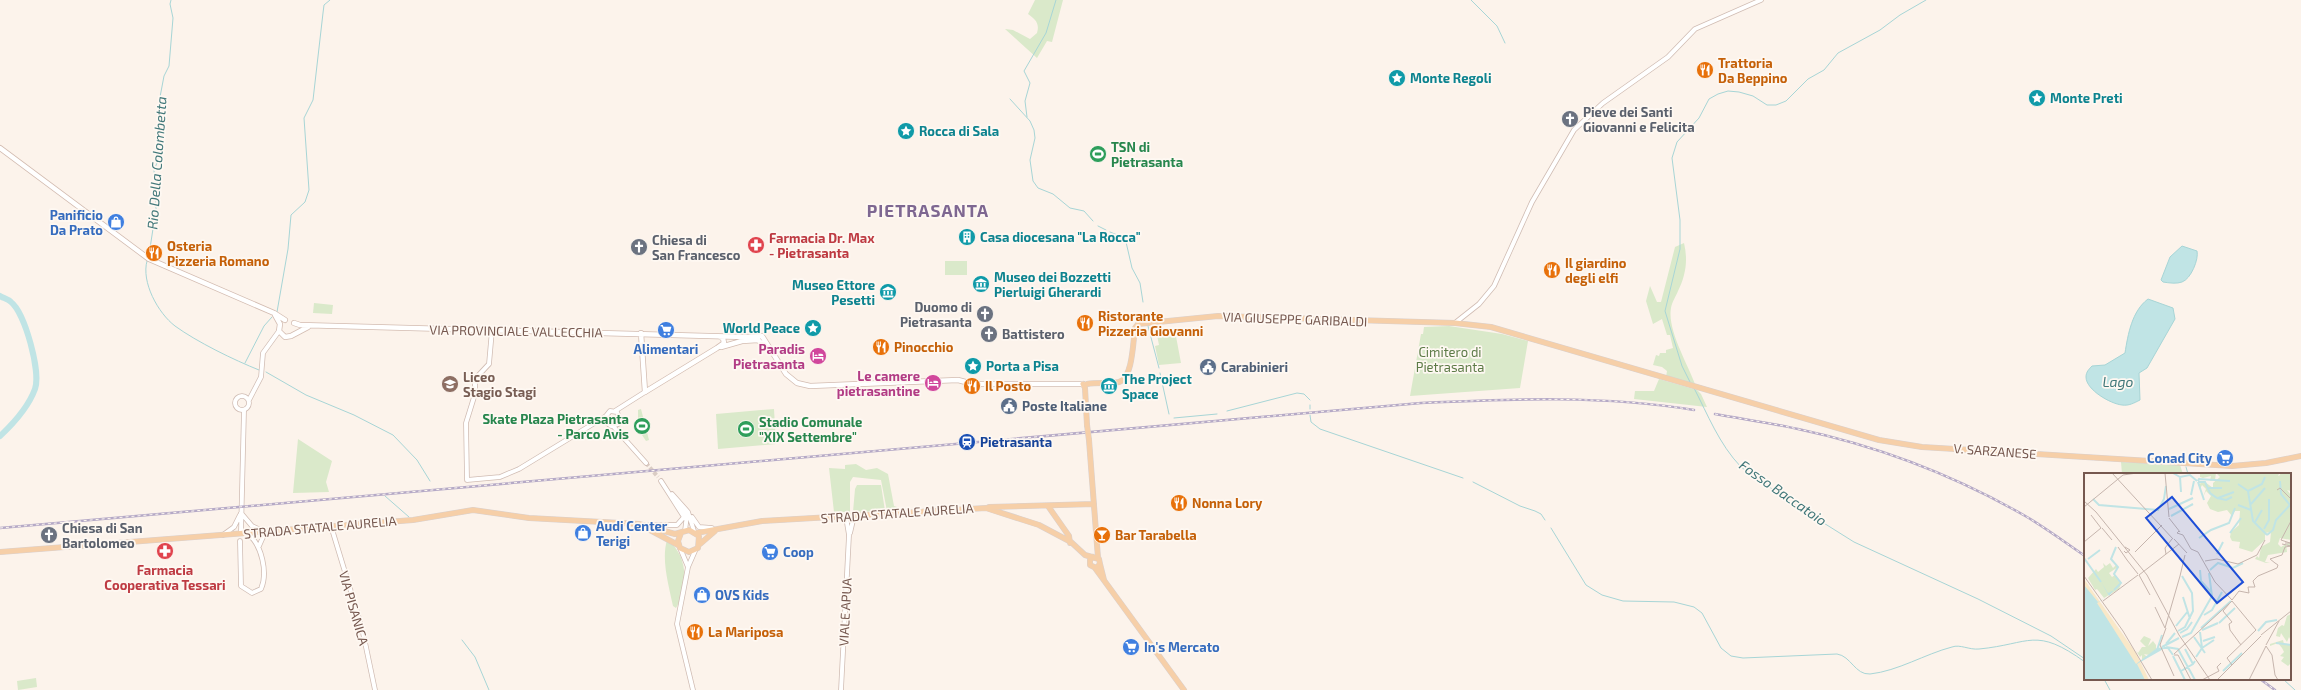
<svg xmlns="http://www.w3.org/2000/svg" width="2301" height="690" font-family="'Exo 2',sans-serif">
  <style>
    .green { fill: #dae9ca }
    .water { fill: #c0e4e5; stroke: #a7d5d6 }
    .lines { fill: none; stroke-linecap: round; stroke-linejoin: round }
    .stream { stroke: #a7d5d6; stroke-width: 1 }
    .river { stroke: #c0e4e5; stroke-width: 6 }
    .tertiary-tunnel { stroke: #daccc4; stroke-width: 4; stroke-dasharray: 4 2; stroke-linecap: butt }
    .tertiary-casing { stroke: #d0bcb3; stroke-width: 5.5 }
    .secondary-casing { stroke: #d3bcb1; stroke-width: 6 }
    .primary-casing { stroke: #d9d0ce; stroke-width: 6 }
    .tertiary { stroke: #fff; stroke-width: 4 }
    .secondary { stroke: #fff; stroke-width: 4.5 }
    .primary { stroke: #f6cfa8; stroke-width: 5 }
    .rail-casing { stroke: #b5a9c6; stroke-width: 2.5 }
    .rail { stroke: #fef8f2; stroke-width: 1; stroke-dasharray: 3; stroke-linecap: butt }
    .primary-bridge-casing { stroke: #d9d0ce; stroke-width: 6; stroke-linecap: butt }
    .primary-bridge { stroke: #f6cfa8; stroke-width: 5 }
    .labels { text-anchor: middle; stroke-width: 3.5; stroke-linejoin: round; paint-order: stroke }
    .food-label { font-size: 13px; font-weight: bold; fill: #c56008; stroke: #fef8f2; text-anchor: start }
    .culture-label { font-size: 13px; font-weight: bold; fill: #0d838f; stroke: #fef8f2; text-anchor: start }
    .worship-label { font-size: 13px; font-weight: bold; fill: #5b616d; stroke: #fef8f2; text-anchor: start }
    .leisure-label { font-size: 13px; font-weight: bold; fill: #27864d; stroke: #fef8f2; text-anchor: start }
    .shop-label { font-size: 13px; font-weight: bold; fill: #366cbe; stroke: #fef8f2; text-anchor: start }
    .health-label { font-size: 13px; font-weight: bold; fill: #be3a42; stroke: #fef8f2; text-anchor: start }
    .street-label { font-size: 13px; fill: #76584f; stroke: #fef8f2 }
    .hotel-label { font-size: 13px; font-weight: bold; fill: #b23c85; stroke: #fef8f2; text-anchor: end }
    .park-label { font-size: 13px; fill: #5d7b47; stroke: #fef8f2 }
    .service-label { font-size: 13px; font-weight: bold; fill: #4e5e75; stroke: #fef8f2; text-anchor: start }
    .education-label { font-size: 13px; font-weight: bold; fill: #785e54; stroke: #fef8f2; text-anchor: start }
    .transit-label { font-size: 13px; font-weight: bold; fill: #164399; stroke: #fef8f2; text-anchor: start }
    .water-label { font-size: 14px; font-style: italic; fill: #42787a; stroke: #fef8f2 }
    .district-label { font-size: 17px; font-weight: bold; letter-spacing: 1px; fill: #7e6791; stroke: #fef8f2 }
    .inset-river { fill: none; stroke: #c0e4e5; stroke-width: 2 }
    .inset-road { fill: none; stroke: #c6b5ad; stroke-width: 1 }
    .view { fill: #1d4ed8; fill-opacity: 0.15; stroke: #1d4ed8; stroke-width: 2 }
    .inset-edge { fill: none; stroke: #76584f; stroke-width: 2 }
  </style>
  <rect width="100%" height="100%" fill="#fcf3eb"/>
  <!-- green -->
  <path class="green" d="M1035,0H1063L1052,42L1047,41L1037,58L1005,29L1013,30L1030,39L1037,33C1040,23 1035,19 1028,14Z
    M1684,243C1688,260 1686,275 1678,291C1676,296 1672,302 1671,308C1667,330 1688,364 1695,384L1666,377L1667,371L1662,367L1653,365L1656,355L1659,356L1660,353H1666V350L1673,348L1670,335H1667L1662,319L1653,324L1646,301L1650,286L1657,302H1661L1675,247Z
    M945,261H967V275H945Z
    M314,303L333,305L332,314L313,313Z
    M1449,326L1502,334L1528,341L1520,388L1410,396L1421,334H1423L1424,327Z
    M1175,331L1181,363L1159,365L1155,346L1159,345L1157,335Z
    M1659,379L1697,390L1701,394L1707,407L1634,399L1635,391H1654Z
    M641,409L649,440L646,441L638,429V410Z
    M774,409L776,444L718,449L716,414Z
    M298,439L332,461L326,482L329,492L293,493Z
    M2121,462L2180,465L2183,474H2122Z
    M856,464L866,470L877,468L888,474L894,506L897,507L898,511H887L881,480L853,477L850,482V512H834L829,468L845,469V465Z
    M857,485H881L885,511L853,512L855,489Z
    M667,540C688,554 689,587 676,608L673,606C669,586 661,560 667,540Z
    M36,678L37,687L18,690L17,681Z"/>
  <!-- water -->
  <path class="water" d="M2182,246L2197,251C2199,259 2191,279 2182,282C2177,284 2169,283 2163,282L2161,280L2170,257Z
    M2148,299L2173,308L2175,319L2147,368L2139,373L2140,400C2134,403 2129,406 2122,405C2111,404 2086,390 2086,377C2086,372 2089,369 2092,366L2105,365L2125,353C2128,334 2132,311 2148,299Z"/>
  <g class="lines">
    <!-- stream -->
    <path class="stream" d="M1471,0L1497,26L1505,43
      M1010,99L1030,121L1034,130L1035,138L1030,160L1033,181L1038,188L1053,194L1070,208L1084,211L1093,221
      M1027,117L1025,101L1030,83L1024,71L1046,33L1056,0
      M1098,226L1106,230
      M1110,232L1122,237L1126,242L1132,268L1140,283L1143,302
      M149,255L156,209L154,170L160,156V97L164,76L169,66L173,18L170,4L171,0
      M147,261C141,282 158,313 175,326C197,342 234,360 259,370
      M277,312L288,249L291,215L305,202L309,190L304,118L313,100L323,13L324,5L330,0
      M1148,326L1159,368
      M245,363L264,326L272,317
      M266,372L306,395L354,415L393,435L417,460L430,481
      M1160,373L1169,414
      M1691,384L1682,366L1665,311L1680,249V220L1672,158L1677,142L1699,118L1709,99L1718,94L1728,91L1739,92L1753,96L1767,105H1776L1786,101L1808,79L1824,70L1838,53L1880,30L1900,15L1926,0
      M1694,388C1708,415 1719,444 1741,467L1795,505L1854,542L1978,599L2051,636L2085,659
      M1310,405V409
      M1227,411L1297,393L1304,394L1310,400
      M1310,415L1311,422L1320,429L1463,478
      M1174,418L1217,414
      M2186,467L2188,474
      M1473,482L1520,506L1535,511L1541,514L1545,520
      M385,496L409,517
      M1551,528L1586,585L1602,595L1623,601L1674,602L1694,607L1702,613L1721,648L1731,656L1743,658L1837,654C1851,656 1855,675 1870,674C1898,671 1925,654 1952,647C1960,644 1969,650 1979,649C2031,644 2035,626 2085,662
      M462,640L475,657L489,690
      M2104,679L2110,690
      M2283,679L2295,690"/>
    <!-- river -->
    <path class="river" d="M0,296C3,298 8,299 11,302C25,313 41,372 35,389C28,408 14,423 0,436"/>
    <!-- tertiary-tunnel -->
    <path class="tertiary-tunnel" d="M646,463L658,477"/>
    <!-- tertiary casing -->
    <g class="tertiary-casing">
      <path id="tertiary" d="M1455,323L1479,304L1494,286L1532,202L1574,130L1603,103L1668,57L1695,29L1761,0
        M492,330L489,364L475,379V394L466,423L467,480L500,477L519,469L606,416L610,411L617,412L620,420L618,424L611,426L606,422V416
        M235 403a7 7 0 1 1 14 0a7 7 0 1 1-14 0Z
        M249,400L261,377L263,353L279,331
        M615,411L645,392
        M613,426L646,463
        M672,494L688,512L694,531
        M674,498L687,515L685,531
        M241,513L252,526L263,531
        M692,517L699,527L712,528
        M649,525H677L684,517L661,481
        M331,526L362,628L375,690
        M241,532L244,410
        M850,533L854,516
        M223,535L234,527L240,515
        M240,541L241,586L252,593L261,589C268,573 262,545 248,534
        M259,546L263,537L270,531
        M680,548L688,567
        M693,690L677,624L688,567L695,551
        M841,690L849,535L846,517"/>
    </g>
    <!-- secondary casing -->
    <g class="secondary-casing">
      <path id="secondary" d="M0,148L149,259L274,313L285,320
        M275,315L280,324L279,331L285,337L291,336L308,327
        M294,323L300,325L745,337L762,336L786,374L797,383L810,386L958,380L973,384H1083
        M641,333L645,392L717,348L724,343L723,338L720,337
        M721,347L742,341L758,340L770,351"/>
    </g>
    <!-- primary casing -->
    <g class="primary-casing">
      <path id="primary" d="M1083,384L1085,388L1087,425
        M1087,384C1098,382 1109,384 1119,382C1133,378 1133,341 1135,328L1138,324L1218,316L1455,323L1491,327L1879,440L1922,447L2232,466L2266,463L2301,456
        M1089,440L1098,558
        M1048,506L1069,536L1070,543
        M989,507L1094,504
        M650,530L678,545
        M696,533L762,521L986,508L1039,525L1071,542L1085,555L1099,559L1100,564L1096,568L1090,565V560L1093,557
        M700,544L715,531
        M0,552L413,520L473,510L529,518L639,524L675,534L689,530L699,536L698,548L689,552L680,548L678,541L681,533
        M1100,564L1104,580
        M1095,568L1184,690"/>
    </g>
    <!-- tertiary -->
    <use href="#tertiary" class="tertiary"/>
    <!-- secondary -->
    <use href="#secondary" class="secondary"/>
    <!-- primary -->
    <use href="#primary" class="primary"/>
    <!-- rail casing -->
    <g class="rail-casing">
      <path id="rail" d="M1715,414C1742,419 1771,423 1798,429C1878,446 1956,476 2027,517C2047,529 2066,543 2085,556
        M0,528L1421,403C1512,399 1604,395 1694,410
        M2260,679L2275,690"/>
    </g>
    <!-- rail -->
    <use href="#rail" class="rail"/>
    <!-- primary-bridge casing -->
    <g class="primary-bridge-casing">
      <path id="primary-bridge" d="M1087,425L1089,440"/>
    </g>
    <!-- primary-bridge -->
    <use href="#primary-bridge" class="primary-bridge"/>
  </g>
  <!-- icons -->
  <defs>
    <g id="restaurant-disc" transform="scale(0.9)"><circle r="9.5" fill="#e8710a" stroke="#fef8f2"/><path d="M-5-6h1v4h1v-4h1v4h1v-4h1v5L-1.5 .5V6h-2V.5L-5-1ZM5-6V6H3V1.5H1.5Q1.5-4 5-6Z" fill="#fff"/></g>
    <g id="sight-disc" transform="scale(0.9)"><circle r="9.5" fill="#0f9aa8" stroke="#fef8f2"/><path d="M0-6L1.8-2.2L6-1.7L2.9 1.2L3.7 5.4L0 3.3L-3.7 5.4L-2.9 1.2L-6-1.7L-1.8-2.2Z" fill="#fff"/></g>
    <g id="church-disc" transform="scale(0.9)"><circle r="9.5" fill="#6b7280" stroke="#fef8f2"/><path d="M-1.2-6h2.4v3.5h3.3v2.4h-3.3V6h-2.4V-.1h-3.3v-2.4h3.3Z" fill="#fff"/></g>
    <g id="stadium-disc" transform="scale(0.9)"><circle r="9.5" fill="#2e9e5b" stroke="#fef8f2"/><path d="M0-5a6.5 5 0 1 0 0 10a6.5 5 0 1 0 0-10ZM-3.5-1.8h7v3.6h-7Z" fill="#fff"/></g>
    <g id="shop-disc" transform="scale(0.9)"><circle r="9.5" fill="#3f7fe0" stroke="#fef8f2"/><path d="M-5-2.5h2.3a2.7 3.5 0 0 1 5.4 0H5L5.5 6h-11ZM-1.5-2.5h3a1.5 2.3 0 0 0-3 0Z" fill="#fff"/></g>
    <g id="building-disc" transform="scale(0.9)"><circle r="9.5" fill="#0f9aa8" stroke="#fef8f2"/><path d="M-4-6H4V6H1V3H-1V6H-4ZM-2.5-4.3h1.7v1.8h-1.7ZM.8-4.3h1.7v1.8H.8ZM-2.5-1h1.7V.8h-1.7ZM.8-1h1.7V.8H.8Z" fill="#fff"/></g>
    <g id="pharmacy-disc" transform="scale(0.9)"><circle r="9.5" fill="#e0444e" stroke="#fef8f2"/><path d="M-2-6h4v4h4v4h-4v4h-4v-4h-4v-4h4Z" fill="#fff"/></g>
    <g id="museum-disc" transform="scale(0.9)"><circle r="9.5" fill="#0f9aa8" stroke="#fef8f2"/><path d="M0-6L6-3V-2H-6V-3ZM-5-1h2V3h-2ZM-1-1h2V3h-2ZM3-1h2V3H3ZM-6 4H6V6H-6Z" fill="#fff"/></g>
    <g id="supermarket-disc" transform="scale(0.9)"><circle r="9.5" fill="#3f7fe0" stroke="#fef8f2"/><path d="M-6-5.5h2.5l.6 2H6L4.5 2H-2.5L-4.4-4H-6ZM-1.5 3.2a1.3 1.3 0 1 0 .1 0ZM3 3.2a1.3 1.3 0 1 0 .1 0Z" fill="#fff"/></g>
    <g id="hotel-disc" transform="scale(0.9)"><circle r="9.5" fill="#d1479c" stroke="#fef8f2"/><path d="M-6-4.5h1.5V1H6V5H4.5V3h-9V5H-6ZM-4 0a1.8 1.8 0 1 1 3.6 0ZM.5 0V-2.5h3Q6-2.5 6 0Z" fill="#fff"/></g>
    <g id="civic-disc" transform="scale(0.9)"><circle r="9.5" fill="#5c6f8a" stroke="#fef8f2"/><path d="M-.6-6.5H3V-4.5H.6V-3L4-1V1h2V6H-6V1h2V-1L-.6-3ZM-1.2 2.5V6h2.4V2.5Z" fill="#fff"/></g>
    <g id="school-disc" transform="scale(0.9)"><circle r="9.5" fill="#8d6e63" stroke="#fef8f2"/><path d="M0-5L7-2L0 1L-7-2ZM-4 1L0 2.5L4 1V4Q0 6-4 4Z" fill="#fff"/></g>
    <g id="station-disc" transform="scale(0.9)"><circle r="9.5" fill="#1a4fb4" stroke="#fef8f2"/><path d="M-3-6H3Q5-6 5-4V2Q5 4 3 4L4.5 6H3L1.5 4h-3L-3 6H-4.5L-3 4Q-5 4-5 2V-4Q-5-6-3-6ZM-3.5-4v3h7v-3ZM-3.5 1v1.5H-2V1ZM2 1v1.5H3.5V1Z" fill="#fff"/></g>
    <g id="bar-disc" transform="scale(0.9)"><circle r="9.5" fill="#e8710a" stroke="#fef8f2"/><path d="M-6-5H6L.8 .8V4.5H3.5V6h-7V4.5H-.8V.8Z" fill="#fff"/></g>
  </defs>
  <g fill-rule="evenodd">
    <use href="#restaurant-disc" x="1705" y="70"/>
    <use href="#sight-disc" x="1397" y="78"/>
    <use href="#sight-disc" x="2037" y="98"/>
    <use href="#church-disc" x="1570" y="119"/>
    <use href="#sight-disc" x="906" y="131"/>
    <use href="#stadium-disc" x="1098" y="154"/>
    <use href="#shop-disc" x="116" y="222"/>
    <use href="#building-disc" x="967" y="237"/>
    <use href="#pharmacy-disc" x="756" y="245"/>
    <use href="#church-disc" x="639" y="247"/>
    <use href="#restaurant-disc" x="154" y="253"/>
    <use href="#restaurant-disc" x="1552" y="270"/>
    <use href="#museum-disc" x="981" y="284"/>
    <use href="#museum-disc" x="888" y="292"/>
    <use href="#church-disc" x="985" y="314"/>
    <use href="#restaurant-disc" x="1085" y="323"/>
    <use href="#sight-disc" x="813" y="328"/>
    <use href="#supermarket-disc" x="666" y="330"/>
    <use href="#church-disc" x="989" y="334"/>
    <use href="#restaurant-disc" x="881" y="347"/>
    <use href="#hotel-disc" x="818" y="356"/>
    <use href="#sight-disc" x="973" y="366"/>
    <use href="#civic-disc" x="1208" y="367"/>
    <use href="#hotel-disc" x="933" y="383"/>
    <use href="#school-disc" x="450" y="384"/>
    <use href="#restaurant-disc" x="972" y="386"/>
    <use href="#museum-disc" x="1109" y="386"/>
    <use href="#civic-disc" x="1009" y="406"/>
    <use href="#stadium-disc" x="642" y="426"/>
    <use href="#stadium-disc" x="746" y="429"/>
    <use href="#station-disc" x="967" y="442"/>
    <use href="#supermarket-disc" x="2225" y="458"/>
    <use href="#restaurant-disc" x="1179" y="503"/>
    <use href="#shop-disc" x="583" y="533"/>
    <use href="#church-disc" x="49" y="535"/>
    <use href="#bar-disc" x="1102" y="535"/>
    <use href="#pharmacy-disc" x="165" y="551"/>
    <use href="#supermarket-disc" x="770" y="552"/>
    <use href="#shop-disc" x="702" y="595"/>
    <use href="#restaurant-disc" x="695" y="632"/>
    <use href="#supermarket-disc" x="1131" y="647"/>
  </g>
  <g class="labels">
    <!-- food labels -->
    <g class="food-label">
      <text x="1718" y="68">Trattoria<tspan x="1718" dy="15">Da Beppino</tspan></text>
      <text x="167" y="251">Osteria<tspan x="167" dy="15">Pizzeria Romano</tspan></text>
      <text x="1565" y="268">Il giardino<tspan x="1565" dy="15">degli elfi</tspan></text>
      <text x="1098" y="321">Ristorante<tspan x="1098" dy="15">Pizzeria Giovanni</tspan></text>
      <text x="894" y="352">Pinocchio</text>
      <text x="985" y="391">Il Posto</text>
      <text x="1192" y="508">Nonna Lory</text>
      <text x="1115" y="540">Bar Tarabella</text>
      <text x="708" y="637">La Mariposa</text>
    </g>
    <!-- culture labels -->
    <g class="culture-label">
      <text x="1410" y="83">Monte Regoli</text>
      <text x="2050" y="103">Monte Preti</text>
      <text x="919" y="136">Rocca di Sala</text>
      <text x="980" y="242">Casa diocesana "La Rocca"</text>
      <text x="994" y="282">Museo dei Bozzetti<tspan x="994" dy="15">Pierluigi Gherardi</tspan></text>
      <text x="875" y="290" text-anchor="end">Museo Ettore<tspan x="875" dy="15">Pesetti</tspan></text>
      <text x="800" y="333" text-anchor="end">World Peace</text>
      <text x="986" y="371">Porta a Pisa</text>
      <text x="1122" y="384">The Project<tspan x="1122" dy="15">Space</tspan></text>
    </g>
    <!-- worship labels -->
    <g class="worship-label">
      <text x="1583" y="117">Pieve dei Santi<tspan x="1583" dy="15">Giovanni e Felicita</tspan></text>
      <text x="652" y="245">Chiesa di<tspan x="652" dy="15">San Francesco</tspan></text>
      <text x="972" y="312" text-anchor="end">Duomo di<tspan x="972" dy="15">Pietrasanta</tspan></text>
      <text x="1002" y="339">Battistero</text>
      <text x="62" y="533">Chiesa di San<tspan x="62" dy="15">Bartolomeo</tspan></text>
    </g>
    <!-- leisure labels -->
    <g class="leisure-label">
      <text x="1111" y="152">TSN di<tspan x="1111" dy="15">Pietrasanta</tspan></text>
      <text x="629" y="424" text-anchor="end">Skate Plaza Pietrasanta<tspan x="629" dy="15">- Parco Avis</tspan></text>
      <text x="759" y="427">Stadio Comunale<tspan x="759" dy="15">"XIX Settembre"</tspan></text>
    </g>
    <!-- shop labels -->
    <g class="shop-label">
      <text x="103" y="220" text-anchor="end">Panificio<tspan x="103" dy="15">Da Prato</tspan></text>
      <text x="666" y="354" text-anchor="middle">Alimentari</text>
      <text x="2212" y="463" text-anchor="end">Conad City</text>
      <text x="596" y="531">Audi Center<tspan x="596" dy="15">Terigi</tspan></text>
      <text x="783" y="557">Coop</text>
      <text x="715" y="600">OVS Kids</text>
      <text x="1144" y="652">In's Mercato</text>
    </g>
    <!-- health labels -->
    <g class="health-label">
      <text x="769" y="243">Farmacia Dr. Max<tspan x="769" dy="15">- Pietrasanta</tspan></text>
      <text x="165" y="575" text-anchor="middle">Farmacia<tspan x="165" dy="15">Cooperativa Tessari</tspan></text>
    </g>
    <!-- street labels -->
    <g class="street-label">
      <text transform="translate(1295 319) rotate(2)" y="5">VIA GIUSEPPE GARIBALDI</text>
      <text transform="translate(516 331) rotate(1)" y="5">VIA PROVINCIALE VALLECCHIA</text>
      <text transform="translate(1995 451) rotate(4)" y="5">V. SARZANESE</text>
      <text transform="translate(897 513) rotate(-4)" y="5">STRADA STATALE AURELIA</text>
      <text transform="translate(320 527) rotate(-5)" y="5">STRADA STATALE AURELIA</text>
      <text transform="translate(354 608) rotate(74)" y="5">VIA PISANICA</text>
      <text transform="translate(845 612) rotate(-87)" y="5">VIALE APUA</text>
    </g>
    <!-- hotel labels -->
    <g class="hotel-label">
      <text x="805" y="354">Paradis<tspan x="805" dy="15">Pietrasanta</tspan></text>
      <text x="920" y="381">Le camere<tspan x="920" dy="15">pietrasantine</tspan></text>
    </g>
    <!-- park labels -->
    <g class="park-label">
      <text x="1450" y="357">Cimitero di<tspan x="1450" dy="15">Pietrasanta</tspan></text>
    </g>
    <!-- service labels -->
    <g class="service-label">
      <text x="1221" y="372">Carabinieri</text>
      <text x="1022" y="411">Poste Italiane</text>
    </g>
    <!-- education labels -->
    <g class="education-label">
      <text x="463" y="382">Liceo<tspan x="463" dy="15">Stagio Stagi</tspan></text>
    </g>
    <!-- transit labels -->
    <g class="transit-label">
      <text x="980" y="447">Pietrasanta</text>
    </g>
    <!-- water labels -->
    <g class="water-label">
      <text transform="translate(157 163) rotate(-86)" y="5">Rio Della Colombetta</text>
      <text x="2118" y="387">Lago</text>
      <text transform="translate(1783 493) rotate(35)" y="5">Fosso Baccatoio</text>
    </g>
    <!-- district labels -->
    <g class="district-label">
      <text x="928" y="217">PIETRASANTA</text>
    </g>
  </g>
  <!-- overview -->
  <g transform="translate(2084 473)">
    <rect width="207" height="207" fill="#fcf3eb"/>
    <path d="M116,0H197L194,2L195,3L197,0H207V18L203,17L207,22V67L196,65L194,71L197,74L202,71L207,70V75L202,71L203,79L184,82L181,89L186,90H182L171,86L173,83L175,85L177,74L186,69L187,59L181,60V67L168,79L155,75L156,69L148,68L146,64L147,59L155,52L156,38H151L148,43L143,37L134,39L126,36L123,30L127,23L122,18L119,24L122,16L118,12L116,16L114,11L121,9L129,15V10L136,4L132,0L131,7L126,8L127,3L119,5L116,4ZM19,90L22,93L26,90L29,95L32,92L34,94L25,100L28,104L31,102L37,111L35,116L20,125L13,116L11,117L4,105L12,96L14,99L20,94ZM207,141V168L205,164L203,169L197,160L196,164L192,163L194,155L198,152L200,153L203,143ZM60,163L67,166L64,173L69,168L72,172V176L65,182L60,181L63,184L58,187V182L56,184L52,178L54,180L58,174H62L56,168ZM199,167L200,171H207V190L204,193L197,188L200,184L196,183L200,179L198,175L194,170L186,173V171Z" fill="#dae9ca"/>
    <path d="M0,106L52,180L65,207H61L0,112Z" fill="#f9e8c8"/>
    <path d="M17,109L24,120L30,117L25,123L13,130L52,191L73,175L83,174L53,191L61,207H0V112L14,129L25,123Z" fill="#c0e4e5"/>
    <path class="inset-river" d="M89,0L96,4L106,2L113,8M96,4L97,19M114,8L115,6L146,8M114,9H121L126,20L133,25L142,27L148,24M114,9L120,27M154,11L164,18L169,48L183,62M123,15H138M164,18L178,11L181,4M107,22L110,8M134,25L150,19M9,26L15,32L74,37L80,26L82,13M167,31L181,15M154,32L167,37M85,36L109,25M87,43L109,31M171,49L178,37M180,56L185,47V26M146,60L157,45M183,62L189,57L192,47L206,32L197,21L196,8M115,65L127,57L145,50L151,35M133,81L139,69M0,85L17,109M4,86L16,77M116,97L117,108L127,119M126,97L134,90L149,95L159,90M30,117L37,110L30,101L34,94L27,86L32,74M99,124L106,146M120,142L128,137L138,119M135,150L151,135M92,153L104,138M117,155L147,128M118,157L134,150M94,158L101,154L109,138L108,120L98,103M174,158L182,149L193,147M96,160L103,156L108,149M98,164L107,160L128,123L125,100M110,164L121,180M119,168L131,164M192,170L207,172M82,171L91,160M78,174L95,165M82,174L94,176L111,207M80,175H84L89,182M118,175L130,167M101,176L109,191M73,177L78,162M89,183L101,207M112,184L118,175L116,159M97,198L109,191L111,188M139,198L158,180"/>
    <path class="inset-road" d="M28,0L89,66M81,0L85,44M193,17L196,15L207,26M0,28L12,39L63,102L95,162L126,207M0,34L39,2L53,0M7,42L17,55M85,45L96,59M18,55L28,67M95,58L93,60L99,62L107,76M90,66L103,80M0,69L17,55M201,70H206L197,67L207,48M34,74L43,87M107,76L114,79L131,109L148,127M40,78L42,80L46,77L41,74M51,79L78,52M82,81L81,75L88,66M43,87L54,101M121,88L133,86L154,91L173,82L181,67M191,90L186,86L198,82L201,74L207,73L198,71M55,102L95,71M55,102L66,122M0,103L39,158L68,207M96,103L101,82M148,127L155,118L165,120L164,114H171L169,108L174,103L193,95L194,92L191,90M19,128L54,102M148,128L172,157M145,131L139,138L148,149L145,151L146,157L157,172M71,134L81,155M81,155L96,103M82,155L76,172L90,203M177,162L207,138M182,172L195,148M182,173L188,182L191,202L194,207M90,181L148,128M90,182H94L107,207M148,192L143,185L172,157M118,207L135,198L133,194L137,190M133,207L177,163M165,207L182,173"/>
    <path class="view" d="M88,24L159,109L133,130L62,45Z"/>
    <rect width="207" height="207" class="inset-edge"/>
  </g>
</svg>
